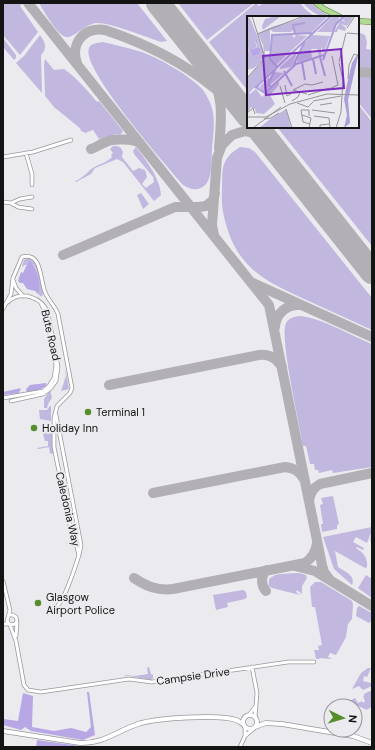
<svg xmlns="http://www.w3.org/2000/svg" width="375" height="750" font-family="'DM Sans',sans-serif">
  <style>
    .green { fill: #c1b7df }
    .forest { fill: #b7a7e5 }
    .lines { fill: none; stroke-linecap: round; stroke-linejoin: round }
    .taxiway { stroke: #b2b0b4; stroke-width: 10 }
    .runway { stroke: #b2b0b4; stroke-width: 24 }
    .minor-casing { stroke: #98979b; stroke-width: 4.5 }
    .tertiary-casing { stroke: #98979b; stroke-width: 5.5 }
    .primary-casing { stroke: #588339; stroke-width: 6 }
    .minor { stroke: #fff; stroke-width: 3 }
    .tertiary { stroke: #fff; stroke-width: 4 }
    .primary { stroke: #b0d994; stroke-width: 5 }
    .poi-dot { fill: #568e2b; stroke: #ebeaef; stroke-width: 1.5 }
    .labels { text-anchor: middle; stroke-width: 4; stroke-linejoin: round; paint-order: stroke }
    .street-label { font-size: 11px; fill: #141415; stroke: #ebeaef }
    .poi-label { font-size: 11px; fill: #141415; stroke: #ebeaef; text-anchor: start }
    .inset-river { fill: none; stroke: #ad9dda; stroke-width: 2 }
    .inset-road { fill: none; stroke: #959498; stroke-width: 1 }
    .view { fill: #7b2cbf; fill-opacity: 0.15; stroke: #7b2cbf; stroke-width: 2 }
    .inset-edge { fill: none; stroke: #141415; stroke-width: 2 }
  </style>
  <rect width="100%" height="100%" fill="#ebeaef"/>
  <!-- green -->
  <path class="green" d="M3,3H21L22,4L20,6L38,32L20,55L3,35Z
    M39,3H137L167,41L161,42C146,37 109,22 96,23C85,24 73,39 66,37C57,35 44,11 39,3Z
    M178,3H254L207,40Z
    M256,3L259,6L263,3H300L305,9L315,17H248V91L209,42Z
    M303,3H311L319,10L331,17C319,17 311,12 303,3Z
    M358,32L365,35L367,42L366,49L372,50V69L358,68Z
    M40,35C45,42 48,48 41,55L42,93L16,63L24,56Z
    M3,38L16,55V58L14,60L3,47Z
    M103,42C114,45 126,47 138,51C156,56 191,76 203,90C208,97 211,104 213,112C215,124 213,137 212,149C211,162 214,185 198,189C193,190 188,188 183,185C168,167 80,68 89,48C91,43 98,43 103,42Z
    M45,59L54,70L64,69C77,78 87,90 97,102L99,101L123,131L120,135L117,134L99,139L93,130L85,133L80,130L81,129L54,107L45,96L44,64Z
    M358,76L372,77V119L358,102Z
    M358,104L372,122V246L277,127H358Z
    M113,146H117L121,148L123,152L122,157L133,171L139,168L145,170L147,177L142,184L146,188L154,182L153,177L134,154L133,151L136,147C146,160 160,178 161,195L154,201L123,162L117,159L95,168L91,174L76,182L75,181C84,178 88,170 96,166C103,163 107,162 112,157L111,155L113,153L110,149Z
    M240,147L249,148L255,152L372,298V330C352,321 331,311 311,302C274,285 242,273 228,231C224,218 221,206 222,192C223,170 219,160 240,147Z
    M141,193L149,204L143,209L137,195Z
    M27,258C40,260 40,283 43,293L42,297L38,294C42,286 38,272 34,265L28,262L26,265H24L23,267L22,266L24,260Z
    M299,316C320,317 352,336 372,344V467L333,473L332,470L319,473L318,470H315L314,464H310L306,446H303C300,426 279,337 286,323C289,318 294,317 299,316Z
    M65,366L69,389L61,391L66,376Z
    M50,390L52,398L49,402L47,408H44V399Z
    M50,406H51V421L40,419L39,410H47Z
    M47,430L52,432L54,453L50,454L49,447L38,449L37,448L48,446V441H45L42,431Z
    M333,496L339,524L337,525V529L322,532L321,524H323L320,505L323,504L321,498Z
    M372,527V542L370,541L371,534L370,535L367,543L356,537L353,542L364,548L363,550L357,547L356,548C363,553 368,557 367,567L365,568L335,551L338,567C345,572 356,575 352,585L334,569L323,537Z
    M280,574L299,573L306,575L307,578L302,586V594L297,590L296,592L300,595L272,588L269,586V579L275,575Z
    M366,575L372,579V598L358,588Z
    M315,582H321L352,601L353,605L352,619L348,624L346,637L336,655L330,653L328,657L332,659H331L320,658L319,659H316L314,650H319L318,646L322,645L315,607H312L310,587Z
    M243,590L246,592L247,597L245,599L227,603L228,607L216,610L213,595Z
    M359,606L372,613V620L369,623L356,616L357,608Z
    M149,667L151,674L153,675V678L151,680L130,676H125V675L135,676L148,674L147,668Z
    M368,668H371L367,677L364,676L363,681L371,683L372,679V686L363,690L359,686L352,689L361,673Z
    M370,691L372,692V706L369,709L368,708L367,710L354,704L351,706L348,702L355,698L358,703L362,701L363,703L365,701L363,696H364V694Z"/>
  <!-- forest -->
  <path class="forest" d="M30,261C37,268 43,285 38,294L35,291L27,289L23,283H20L18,281L21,272L23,273L28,262Z
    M46,383V386L37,391L27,392L26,389L30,385Z
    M21,388L19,393L3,395V392Z
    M87,692H89L95,735L83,740L31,731L25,727L21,730L3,725V719L18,721L23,693L33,696L32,727L54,731L71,728L86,732L91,727Z
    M37,740L87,747H36Z"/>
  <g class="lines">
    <!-- taxiway -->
    <path class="taxiway" d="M28,3L269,305L322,565L324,572L330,580
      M77,63C70,44 84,26 105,30C144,43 181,61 213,87C225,96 237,107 248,117
      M207,65C224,95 222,115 219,148
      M358,72L372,73
      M91,149C97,147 100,144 106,142C112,138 134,139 140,143
      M214,235L212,225L217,158L222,145L232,135L245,131L258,134L268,141
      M63,255L175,207H199L206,206L213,200L215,193
      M253,283L372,337
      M275,327C276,313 287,304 300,305
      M109,385L259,355C270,354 276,358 282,367
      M153,493L285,467C294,468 299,471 304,479
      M309,501C310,493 313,488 320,484L372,473
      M295,566L315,571L372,606
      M134,578C146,586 157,591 173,589L305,563C312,558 316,552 317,543
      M266,591C261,585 260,576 267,570"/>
    <!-- runway -->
    <path class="runway" d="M158,3L248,116
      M257,127L372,272"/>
    <!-- minor casing -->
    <g class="minor-casing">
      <path id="minor" d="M26,153L32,174V185
        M3,157L33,152L71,140
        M3,202L11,203L20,199L32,197
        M11,203L18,207L32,209
        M13,280L16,288L23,296
        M8,302C21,290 43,297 48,314L58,367L56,381L51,388L43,394L11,401
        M3,309L11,294L13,278L22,257C42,251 40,280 45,292C48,300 55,306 58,314L71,383L72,388L70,393L57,406L54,418V447L72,535L77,547L79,556
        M3,398L43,391L49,386L54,378L56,365L46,315L41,303
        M56,415L81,545C80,555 65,599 58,605
        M3,581L10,610L7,621L10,625L15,624L17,621L16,617L13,615H10
        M3,624H9
        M10,625L16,641L24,685L28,690L41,692L129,679L152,682L288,662H314
        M16,636L17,623
        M252,667L257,693L255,717
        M249,715L255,707
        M245,726V736
        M240,747L245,736L253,729"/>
    </g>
    <!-- tertiary casing -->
    <g class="tertiary-casing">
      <path id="tertiary" d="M243 722a7 7 0 1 1 14 0a7 7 0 1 1-14 0Z
        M255,727L266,723L282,724L353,736L372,743
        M3,731L80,743C103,744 117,731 138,724C156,718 219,714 236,720C239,721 241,723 244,725"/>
    </g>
    <!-- primary casing -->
    <g class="primary-casing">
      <path id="primary" d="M316,3L324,9L340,17
        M358,21L372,22"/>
    </g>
    <!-- minor -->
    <use href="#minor" class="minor"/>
    <!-- tertiary -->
    <use href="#tertiary" class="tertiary"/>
    <!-- primary -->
    <use href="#primary" class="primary"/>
  </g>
  <!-- markers -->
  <g class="poi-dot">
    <circle cx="88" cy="412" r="4"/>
    <circle cx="34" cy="428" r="4"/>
    <circle cx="38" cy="603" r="4"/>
  </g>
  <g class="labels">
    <!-- street labels -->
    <g class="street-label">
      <text transform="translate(51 335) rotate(77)" y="4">Bute Road</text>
      <text transform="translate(68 509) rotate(77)" y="4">Caledonia Way</text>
      <text transform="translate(193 676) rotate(-8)" y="4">Campsie Drive</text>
    </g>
    <!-- poi labels -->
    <g class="poi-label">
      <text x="96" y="416">Terminal 1</text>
      <text x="42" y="432">Holiday Inn</text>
      <text x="46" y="601">Glasgow<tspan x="46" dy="13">Airport Police</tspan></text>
    </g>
  </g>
  <!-- overview -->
  <g transform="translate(247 16)">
    <rect width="112" height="112" fill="#ebeaef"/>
    <path d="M29,0H34L16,14L15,10L18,3ZM58,0H81L64,17H49L46,14L44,16H26L23,13V35H18V38L19,41L23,39L28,51L2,77L3,78L9,73L15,81L32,65V69L23,79L28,88L17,98L9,97L8,93L4,91L0,97V62L18,43L16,29L11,18L24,11L50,4ZM86,0H93L86,16H70ZM98,0H107L100,10L94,8L99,12L96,22L98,15L91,13L90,16H87L94,4L99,6L95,3ZM0,1L3,2L17,37L14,46L7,52L0,54V32L5,40L13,32L11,25L7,22L10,31L4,34L0,30ZM25,19H45L47,22L49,19L60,20L29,49L24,44ZM65,19L83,20L77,36L74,31V39L77,37L73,40L68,41L72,39L70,33H64L65,42L50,46L53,33ZM51,35L44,51L33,53V51ZM27,56L37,57L23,69V64ZM22,61V72L16,76L12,71ZM39,93L44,112H12L22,104Z" fill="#c1b7df"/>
    <path d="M7,22L10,24L13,33L12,38L5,40L0,30L4,34L11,31Z" fill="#b7a7e5"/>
    <path d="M112,36L101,84L103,107L97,112L100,99L97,83L100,68L105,47Z" fill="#ad9dda"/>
    <path class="inset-river" d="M48,18L46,9L58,7M73,41L78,60M66,43L69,58M76,44L89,8L97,0M55,46L58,64M46,50L58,25M30,51L23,43L25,19L66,17M37,55L45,70M11,70L10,72L18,77L49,48L77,39M24,71L22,69V66L29,52M8,72L84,0"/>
    <path class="inset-road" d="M100,12L108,0M100,17L112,18M10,18L57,0M92,46L99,17M102,49L107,38L112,40M0,62L18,42L5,0M101,63L102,49M38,69L40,80L44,78M33,70L38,87M84,72L91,69L85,40M46,74L58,68L65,69L76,66M46,74L60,78M61,79L83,72M45,85L51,81L53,76M66,85L94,80M50,87L61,91L66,86M73,89L85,87M39,93L45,112M65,94L88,97M0,97L6,92L8,98M55,99L64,102L62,112M62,100V94H54L56,106L63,108M67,100L82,102L83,112M0,101H19L43,88L80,78L112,79M17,103L24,102L32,97M6,112L34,91M73,112V109L82,108M89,112L94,96L96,64L92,47"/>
    <path class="view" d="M94,33L97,72L19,79L16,40Z"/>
    <rect width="112" height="112" class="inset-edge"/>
  </g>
  <!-- border -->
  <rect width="375" height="750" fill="none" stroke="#141415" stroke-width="8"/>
  <!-- north arrow -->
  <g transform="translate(343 718) rotate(95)"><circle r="19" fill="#ebeaef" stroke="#959498"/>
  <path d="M0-3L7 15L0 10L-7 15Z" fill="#568e2b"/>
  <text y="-6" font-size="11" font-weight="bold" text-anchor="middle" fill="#141415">N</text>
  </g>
</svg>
